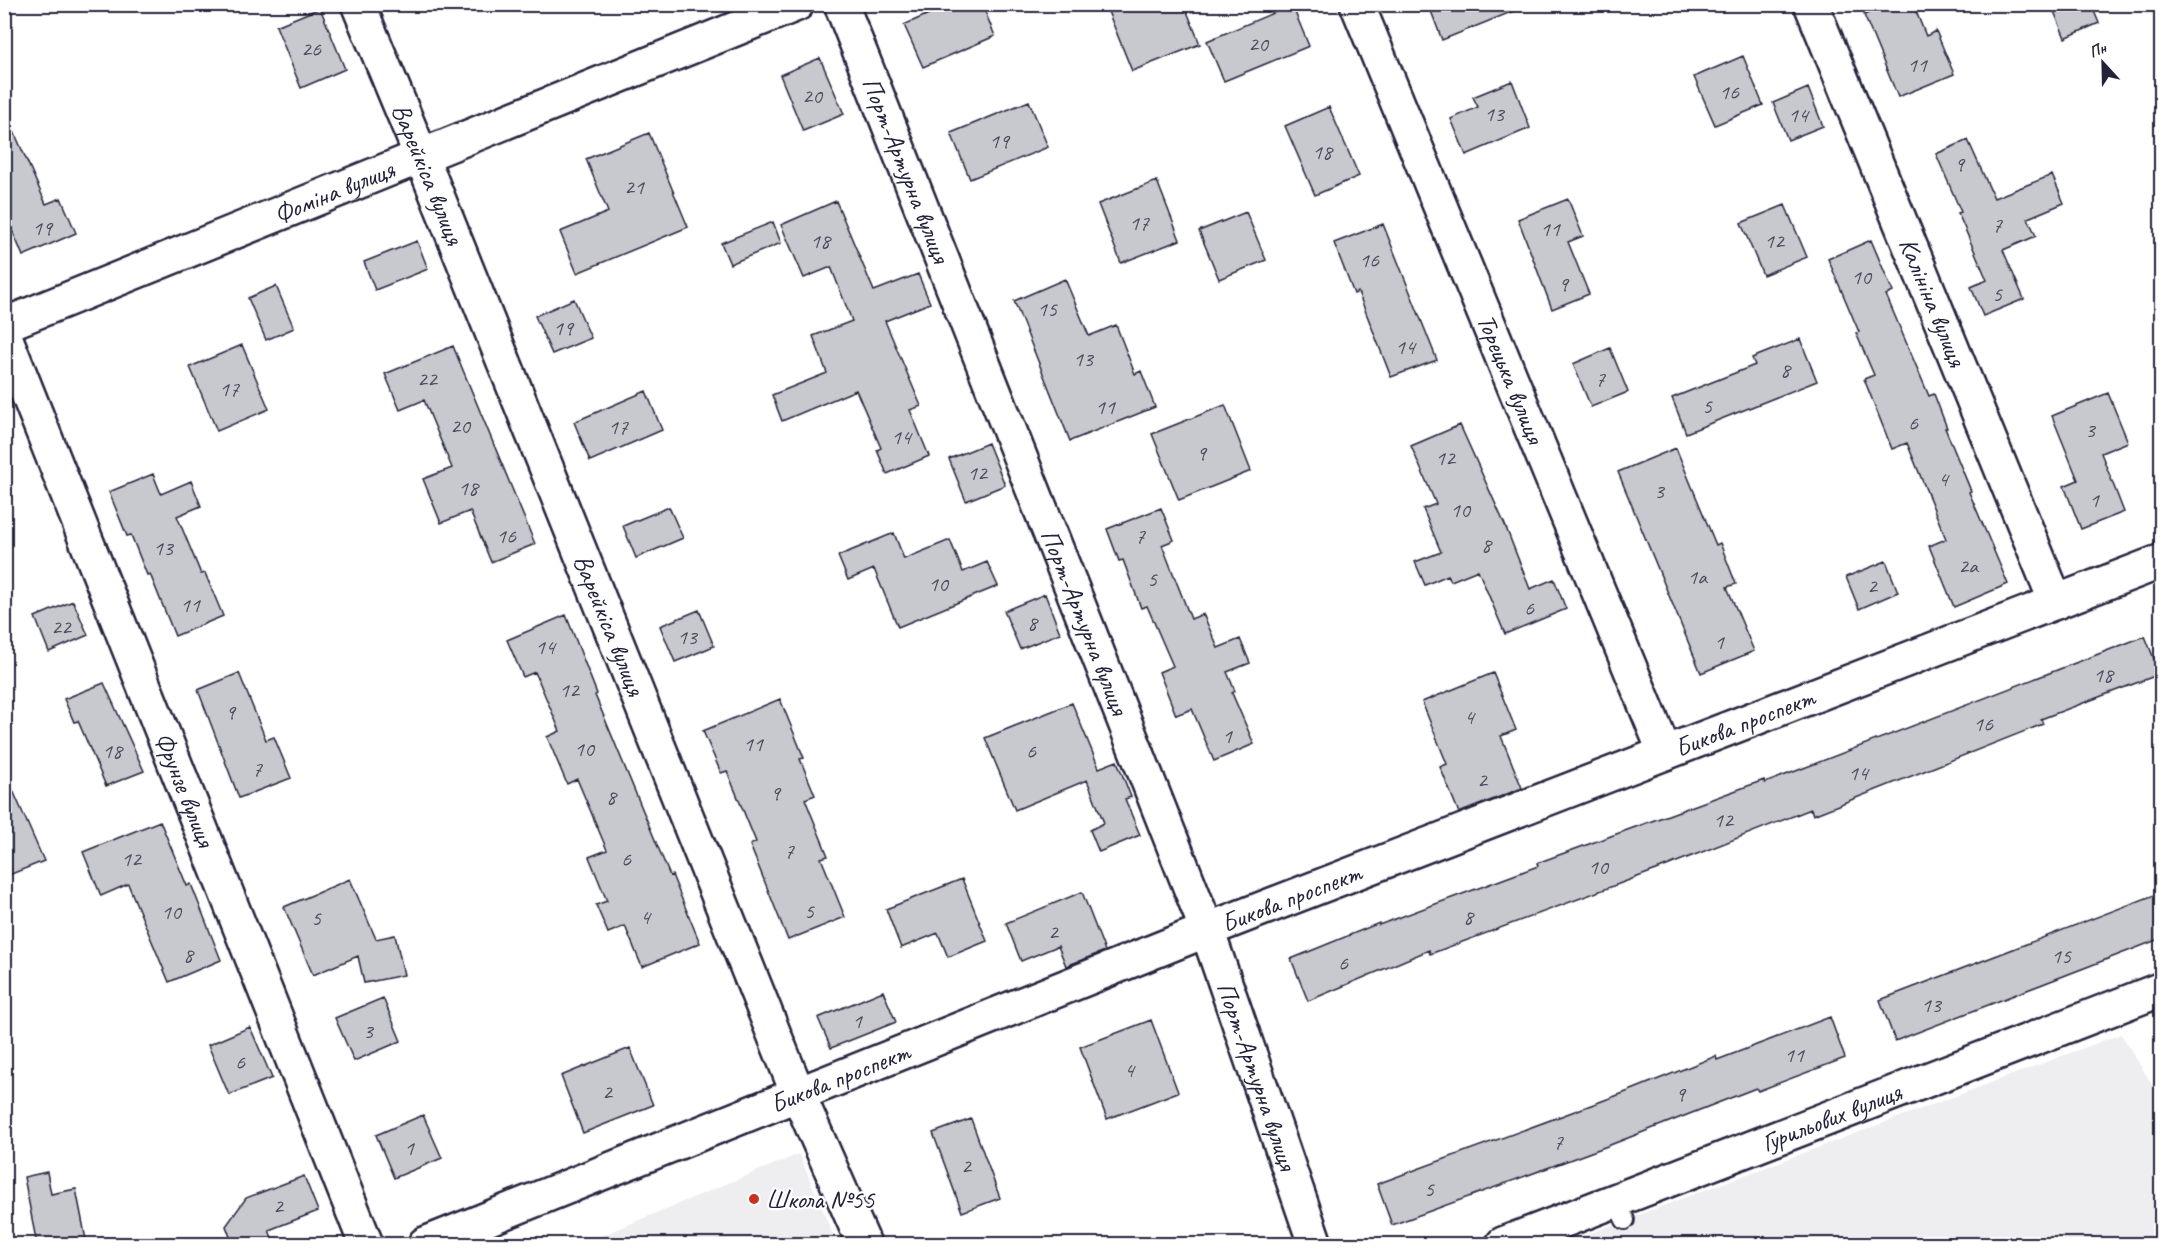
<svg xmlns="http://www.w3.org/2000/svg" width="2166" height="1249" font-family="Caveat,sans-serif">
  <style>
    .built { fill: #eeeef1 }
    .building { fill: #c8c8cf; stroke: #22223b; stroke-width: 1.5 }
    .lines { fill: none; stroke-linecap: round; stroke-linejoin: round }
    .service-casing { stroke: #22223b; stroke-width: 22 }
    .minor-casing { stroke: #22223b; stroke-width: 38 }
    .service { stroke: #fff; stroke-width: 18 }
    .minor { stroke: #fff; stroke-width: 33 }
    .poi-dot { fill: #c8321e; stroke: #fff; stroke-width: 2 }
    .labels { text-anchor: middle; stroke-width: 4.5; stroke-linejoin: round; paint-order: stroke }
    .number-label { font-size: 22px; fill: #4c4c60 }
    .street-label { font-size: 26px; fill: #22223b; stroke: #fff }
    .poi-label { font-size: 26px; fill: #22223b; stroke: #fff; text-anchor: start }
  </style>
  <rect width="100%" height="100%" fill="#fff"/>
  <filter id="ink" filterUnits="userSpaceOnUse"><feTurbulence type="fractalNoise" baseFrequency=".0167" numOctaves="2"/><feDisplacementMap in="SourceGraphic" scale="12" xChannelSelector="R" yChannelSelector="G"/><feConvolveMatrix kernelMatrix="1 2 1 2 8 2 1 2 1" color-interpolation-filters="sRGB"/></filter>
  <g filter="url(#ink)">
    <!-- built -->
    <path class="built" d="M2121,1034L2161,1099V1244H1571L1569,1241Z
      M799,1154L837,1244H581Z"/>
    <!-- building -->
    <path class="building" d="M951,4H982L995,36L923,67L904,25Z
      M1105,4H1184L1200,44L1132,71Z
      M1447,4H1526V6L1442,40L1431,11Z
      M1889,4H1913L1926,36L1936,31L1954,74L1898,97L1864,15Z
      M2051,4H2091L2099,23L2065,38Z
      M1292,5L1309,46L1224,81L1207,41Z
      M320,8L345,69L301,88L276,26Z
      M1743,56L1763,105L1715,125L1694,77Z
      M820,58L844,114L803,131L780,75Z
      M1512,81L1530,128L1466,155L1451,119L1478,107L1473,97Z
      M1808,88L1823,126L1788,140L1773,103Z
      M1029,101L1048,147L970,179L951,133Z
      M1329,107L1359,176L1315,195L1285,126Z
      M4,109L46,204L61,198L76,233L23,256L8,220H4Z
      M649,133L688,227L577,273L560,232L608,212L586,159Z
      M1968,140L1994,198L2052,175L2064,203L2028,218L2036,236L2003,250L2024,299L1983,316L1971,287L1987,280L1958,213L1961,212L1936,154Z
      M1157,181L1180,240L1121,263L1098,204Z
      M1568,199L1583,236L1568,242L1589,294L1552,309L1518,219Z
      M836,201L874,291L918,274L930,303L885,321L921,406L910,410L929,456L887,474L877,450L881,448L856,390L782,421L772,395L827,373L813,336L852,321L831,267L804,278L781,225Z
      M1785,205L1807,257L1763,275L1741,223Z
      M1246,212L1266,260L1219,279L1199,231Z
      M773,222L781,243L730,264L721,243Z
      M1383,224L1437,360L1391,377L1358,292L1354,294L1334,243Z
      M1871,240L1893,292L1886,295L1929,396L1934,394L1947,428H1945L1971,491L1969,492L2008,584L1954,607L1929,546L1946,539L1907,443L1892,449L1864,379L1874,375L1856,333L1859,332L1828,259Z
      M417,241L428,269L375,290L364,262Z
      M1065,279L1089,336L1116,325L1135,374L1141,371L1155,407L1070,441L1014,301Z
      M276,286L294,328L266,340L248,298Z
      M574,299L591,338L552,354L535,316Z
      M1800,339L1817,381L1686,433L1672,398L1755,365L1752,358Z
      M242,345L269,409L217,431L190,367Z
      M453,346L535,544L491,562L470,511L441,523L423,479L452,468L424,400L400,410L385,374Z
      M1610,348L1628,392L1591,407L1573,364Z
      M646,391L662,430L590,461L574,422Z
      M2108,393L2128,442L2101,453L2124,512L2081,529L2064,486L2078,480L2052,416Z
      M1225,405L1251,471L1179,500L1152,434Z
      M1460,425L1505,525L1530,589L1554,579L1566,609L1505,634L1478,570L1451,581L1448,575L1425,585L1415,562L1441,552L1423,509L1436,504L1411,446Z
      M988,443L1005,485L966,501L949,459Z
      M1676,448L1716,545L1720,543L1736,584L1727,587L1754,651L1701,673L1618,472Z
      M153,474L161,494L191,481L201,506L177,516L201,574L205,573L223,616L175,636L150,574L147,575L131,535L127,536L109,492Z
      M669,507L683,538L636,558L623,526Z
      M1161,508L1174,540L1162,545L1191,619L1203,614L1218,648L1240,639L1250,663L1227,672L1235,691L1232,693L1254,744L1214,761L1192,709L1176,715L1159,672L1173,666L1147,606L1141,608L1123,560L1119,561L1107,529Z
      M894,533L904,559L950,540L963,572L987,562L998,586L898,627L874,569L848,580L838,556Z
      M1886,561L1898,592L1859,609L1846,577Z
      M1045,594L1060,633L1020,649L1004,611Z
      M73,601L88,635L49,652L35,617Z
      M699,610L714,646L675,662L660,626Z
      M566,615L597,694L595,695L670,876L672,875L700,943L642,967L625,926L608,933L596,905L607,901L589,857L607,850L577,779L567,784L547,737L560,731L535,672L523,677L507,640Z
      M2145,636L2160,674L2041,719L2043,724L1813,815L1811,809L1659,869L1430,954L1429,950L1308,1001L1291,959L1379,923V925L1538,866L1537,863L1764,780L1765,783Z
      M239,673L266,740L274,737L291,778L239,798L198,690Z
      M1493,673L1516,730L1501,736L1522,788L1459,813L1440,767L1447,764L1422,702Z
      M104,683L144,771L106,786L78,721L74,722L64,699Z
      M780,699L804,758L800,759L815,795L805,799L828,856L821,858L845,917L788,940L750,845L756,842L727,771L721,773L703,731Z
      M1072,703L1099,768L1117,761L1131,797L1125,799L1140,835L1099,852L1090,830L1104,823L1087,780L1015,810L985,738Z
      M4,770L44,861L4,877Z
      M160,821L187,886L191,884L221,960L169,982L128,884L101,896L83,852Z
      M350,879L376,939L395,935L404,975L364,983L358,956L313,975L284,907Z
      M962,879L987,941L948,957L938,933L901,948L886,909Z
      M1082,892L1105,951L1066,966L1058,946L1021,961L1006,923Z
      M2162,892V938L1895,1041L1880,1000Z
      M883,991L896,1022L831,1048L818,1018Z
      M383,998L401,1041L354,1061L335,1018Z
      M1830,1017L1845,1058L1758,1091L1756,1088L1610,1145L1392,1225L1377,1184L1629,1091L1716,1056L1717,1060Z
      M1151,1020L1178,1092L1107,1119L1080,1047Z
      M250,1027L272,1078L229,1095L208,1045Z
      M630,1048L653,1105L583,1133L561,1076Z
      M423,1115L442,1158L394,1178L376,1135Z
      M971,1119L1000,1198L962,1212L933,1133Z
      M47,1172L51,1194L76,1189L87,1245H37L24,1177Z
      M304,1176L318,1211L269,1230L275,1245H233L226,1226L246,1198Z"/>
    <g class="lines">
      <!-- service casing -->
      <g class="service-casing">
        <path id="service" d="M1616,1201L1625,1220"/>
      </g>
      <!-- minor casing -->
      <g class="minor-casing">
        <g id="minor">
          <path id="s1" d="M358,4L422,158L798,1094L864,1244"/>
          <path id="s2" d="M841,4L1207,930L1315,1244"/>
          <path id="s3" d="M1357,4L1665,753"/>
          <path id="s4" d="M1811,4L2056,602"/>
          <path id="s5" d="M4,325L797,4"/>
          <path id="s6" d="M4,334L366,1244"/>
          <path id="s7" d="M425,1244L1207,930L2162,561"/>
          <path id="s8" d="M1503,1244L2162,989"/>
        </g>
      </g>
      <!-- service -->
      <use href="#service" class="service"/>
      <!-- minor -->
      <use href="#minor" class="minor"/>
    </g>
  </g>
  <!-- markers -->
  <circle class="poi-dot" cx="754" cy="1199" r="6"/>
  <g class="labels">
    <!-- number labels -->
    <g class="number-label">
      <text x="1258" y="51">20</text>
      <text x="311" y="56">26</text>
      <text x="1917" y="72">11</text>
      <text x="1729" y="99">16</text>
      <text x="812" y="103">20</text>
      <text x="1494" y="121">13</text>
      <text x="1798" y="122">14</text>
      <text x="999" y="148">19</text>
      <text x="1322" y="159">18</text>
      <text x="1959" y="171">9</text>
      <text x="634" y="194">21</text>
      <text x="1139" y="230">17</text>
      <text x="1997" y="232">7</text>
      <text x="42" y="235">19</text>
      <text x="1550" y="236">11</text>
      <text x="820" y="248">18</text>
      <text x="1774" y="248">12</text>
      <text x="1369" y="267">16</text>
      <text x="1861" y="284">10</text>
      <text x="1563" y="291">9</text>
      <text x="1997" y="301">5</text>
      <text x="1047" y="316">15</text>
      <text x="563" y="335">19</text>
      <text x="1405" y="354">14</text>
      <text x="1083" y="366">13</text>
      <text x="1785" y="377">8</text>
      <text x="427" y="386">22</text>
      <text x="1600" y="386">7</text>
      <text x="229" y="396">17</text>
      <text x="1707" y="413">5</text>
      <text x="1105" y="414">11</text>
      <text x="1913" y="430">6</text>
      <text x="460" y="433">20</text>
      <text x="618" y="434">17</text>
      <text x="2090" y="437">3</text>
      <text x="901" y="444">14</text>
      <text x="1201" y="460">9</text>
      <text x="1445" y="465">12</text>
      <text x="977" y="480">12</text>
      <text x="1943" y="486">4</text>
      <text x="468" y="495">18</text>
      <text x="1659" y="498">3</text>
      <text x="2094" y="507">1</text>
      <text x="1460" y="517">10</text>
      <text x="506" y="543">16</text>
      <text x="1140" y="543">7</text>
      <text x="1486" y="552">8</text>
      <text x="163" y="555">13</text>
      <text x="1968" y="573">2а</text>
      <text x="1697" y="584">1а</text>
      <text x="1152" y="586">5</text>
      <text x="938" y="591">10</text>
      <text x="1872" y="593">2</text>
      <text x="190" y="612">11</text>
      <text x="1529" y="615">6</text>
      <text x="1032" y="630">8</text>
      <text x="61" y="634">22</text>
      <text x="687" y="644">13</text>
      <text x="1719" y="649">1</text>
      <text x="545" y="654">14</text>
      <text x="2103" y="682">18</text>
      <text x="569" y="697">12</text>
      <text x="230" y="719">9</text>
      <text x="1469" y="724">4</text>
      <text x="1983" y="731">16</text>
      <text x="1227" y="743">1</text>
      <text x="753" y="751">11</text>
      <text x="584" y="756">10</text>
      <text x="112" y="758">18</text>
      <text x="1031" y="758">6</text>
      <text x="257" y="776">7</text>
      <text x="1858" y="780">14</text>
      <text x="1482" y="787">2</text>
      <text x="775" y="800">9</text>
      <text x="611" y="804">8</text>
      <text x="1723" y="827">12</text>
      <text x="789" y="858">7</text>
      <text x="131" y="866">12</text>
      <text x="626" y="866">6</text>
      <text x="1598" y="874">10</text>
      <text x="809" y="918">5</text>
      <text x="171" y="919">10</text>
      <text x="645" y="924">4</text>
      <text x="1468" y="924">8</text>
      <text x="316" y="925">5</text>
      <text x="1053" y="939">2</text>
      <text x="188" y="962">8</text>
      <text x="2061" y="963">15</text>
      <text x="1343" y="970">6</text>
      <text x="1931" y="1012">13</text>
      <text x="857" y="1028">1</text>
      <text x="368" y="1038">3</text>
      <text x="1794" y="1062">11</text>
      <text x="240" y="1069">6</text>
      <text x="1129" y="1077">4</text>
      <text x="607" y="1099">2</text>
      <text x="1680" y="1101">9</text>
      <text x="1558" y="1149">7</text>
      <text x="409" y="1155">1</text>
      <text x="966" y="1173">2</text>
      <text x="1429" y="1196">5</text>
      <text x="278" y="1213">2</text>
    </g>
    <!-- street labels -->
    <g class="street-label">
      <text dy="9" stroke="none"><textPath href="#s2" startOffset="178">Порт-Артурна вулиця</textPath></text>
      <text dy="9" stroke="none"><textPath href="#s1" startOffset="184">Варейкіса вулиця</textPath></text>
      <text dy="9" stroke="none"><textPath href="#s5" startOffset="356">Фоміна вулиця</textPath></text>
      <text dy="9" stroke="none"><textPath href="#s4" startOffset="322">Калініна вулиця</textPath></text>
      <text dy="9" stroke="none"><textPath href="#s3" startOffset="405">Торецька вулиця</textPath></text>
      <text dy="9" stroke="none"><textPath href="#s2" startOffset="664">Порт-Артурна вулиця</textPath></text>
      <text dy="9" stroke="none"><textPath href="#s1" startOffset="670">Варейкіса вулиця</textPath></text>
      <text dy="9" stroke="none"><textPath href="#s7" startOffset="1419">Бикова проспект</textPath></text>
      <text dy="9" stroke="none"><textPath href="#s6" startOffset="490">Фрунзе вулиця</textPath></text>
      <text dy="9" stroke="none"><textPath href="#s7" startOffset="933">Бикова проспект</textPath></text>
      <text dy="9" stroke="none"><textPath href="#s2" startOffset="1150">Порт-Артурна вулиця</textPath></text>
      <text dy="9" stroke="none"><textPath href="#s7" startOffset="447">Бикова проспект</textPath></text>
      <text dy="9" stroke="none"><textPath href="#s8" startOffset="352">Гурильових вулиця</textPath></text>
    </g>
    <!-- poi labels -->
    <g class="poi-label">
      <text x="766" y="1208">Школа №55</text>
    </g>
  </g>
  <!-- margin -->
  <rect width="2166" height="1249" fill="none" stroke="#fff" stroke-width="24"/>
  <rect x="12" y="12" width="2142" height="1225" fill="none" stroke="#22223b" stroke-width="2" filter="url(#ink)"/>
  <!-- north arrow -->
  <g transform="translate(2103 63) rotate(338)" stroke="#ffffff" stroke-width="4.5" paint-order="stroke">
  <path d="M0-4.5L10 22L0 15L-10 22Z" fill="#22223b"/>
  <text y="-9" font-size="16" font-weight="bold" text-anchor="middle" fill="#22223b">Пн</text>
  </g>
</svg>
